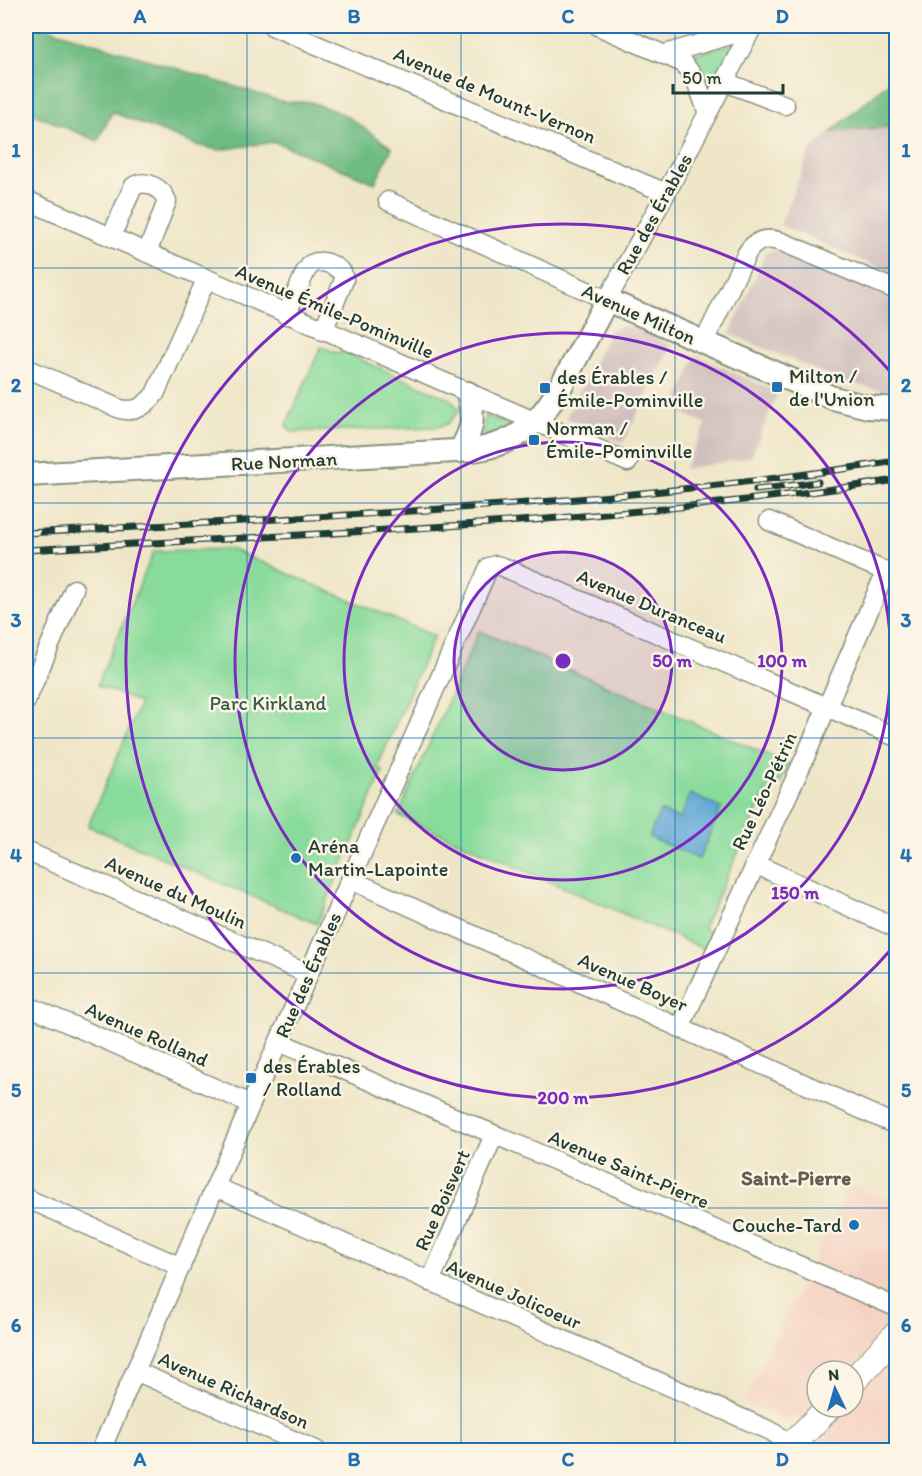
<svg xmlns="http://www.w3.org/2000/svg" width="922" height="1476" font-family="Itim,sans-serif">
  <style>
    .built { fill: #f5d2c2; fill-rule: evenodd }
    .industrial { fill: #d1bfbd }
    .green { fill: #89db9b; stroke: #548c68; stroke-width: 1.5 }
    .forest { fill: #6ebb83; stroke: #467c5c; stroke-width: 1.5 }
    .water { fill: #60a7d7; stroke: #407286; stroke-width: 1.5 }
    .lines { fill: none; stroke-linecap: round; stroke-linejoin: round }
    .minor-casing { stroke: #87927e; stroke-width: 21 }
    .tertiary-casing { stroke: #87927e; stroke-width: 26 }
    .secondary-casing { stroke: #87927e; stroke-width: 28 }
    .minor { stroke: #fff; stroke-width: 18 }
    .tertiary { stroke: #fff; stroke-width: 22 }
    .secondary { stroke: #fff; stroke-width: 26 }
    .rail-casing { stroke: #1f3d34; stroke-width: 7 }
    .rail { stroke: #fcf5e5; stroke-width: 4.5; stroke-dasharray: 14; stroke-linecap: butt }
    .grid { fill: none; stroke: #1f6fb2; stroke-width: 1.5; stroke-opacity: 0.55 }
    .ring { fill: none; stroke: #7b2cbf; stroke-width: 3 }
    .poi-dot { fill: #1f6fb2; stroke: #fcf5e5; stroke-width: 2 }
    .labels { text-anchor: middle; stroke-width: 5; stroke-linejoin: round; paint-order: stroke }
    .street-label { font-size: 20px; fill: #1f3d34; stroke: #fcf5e5 }
    .poi-label { font-size: 20px; fill: #1f3d34; stroke: #fcf5e5; text-anchor: start }
    .park-label { font-size: 20px; fill: #345d49; stroke: #fcf5e5 }
    .neighbourhood-label { font-size: 21px; font-weight: bold; fill: #655e50; stroke: #fcf5e5 }
    .centre { fill: #7b2cbf; stroke: #fcf5e5; stroke-width: 3 }
    .ring-label { font-size: 18px; text-anchor: middle; font-weight: bold; fill: #7b2cbf; stroke: #fcf5e5; stroke-width: 5; stroke-linejoin: round; paint-order: stroke }
    .neatline { fill: none; stroke: #1f6fb2; stroke-width: 2 }
    .grid-label { font-size: 20px; text-anchor: middle; font-weight: bold; fill: #1f6fb2 }
  </style>
  <rect width="100%" height="100%" fill="#fcf5e5"/>
  <filter id="ink" filterUnits="userSpaceOnUse"><feTurbulence type="fractalNoise" baseFrequency=".0167" numOctaves="2"/><feDisplacementMap in="SourceGraphic" scale="12" xChannelSelector="R" yChannelSelector="G"/><feConvolveMatrix kernelMatrix="1 2 1 2 8 2 1 2 1" color-interpolation-filters="sRGB"/></filter>
  <filter id="wash" filterUnits="userSpaceOnUse"><feTurbulence type="fractalNoise" baseFrequency=".008" numOctaves="4" result="noise"/><feDisplacementMap in="SourceGraphic" scale="24" xChannelSelector="R" yChannelSelector="G"/><feGaussianBlur stdDeviation="1.35" result="paint"/><feColorMatrix in="noise" values="0 0 0 0 0 0 0 0 0 0 0 0 0 0 0 0 0 1.4 0 .05"/><feComposite in="paint" operator="in"/></filter>
  <g filter="url(#wash)">
    <rect width="100%" height="100%" fill="#efe6c8"/>
    <!-- built -->
    <path class="built" d="M850,1185L896,1203V1450H827L796,1416L790,1421L744,1402ZM817,1371H853V1407H817Z"/>
    <!-- industrial -->
    <path class="industrial" d="M896,126V275L780,225L811,149L831,132Z
      M775,250L896,302V393L844,382L730,334L766,253Z
      M626,324L671,345L623,443L566,418L611,330Z
      M696,356L778,392L751,457L684,469L706,424L674,409Z"/>
    <!-- green -->
    <path class="green" d="M735,43L713,82L709,85L707,84L697,65L690,59L691,55Z
      M321,347L340,354L341,351L450,399L460,410L447,424L438,427L292,432L286,425Z
      M486,415L512,426L484,438L482,436Z
      M231,549L434,636L377,768L383,771L317,924L88,826L140,703L97,685L154,551Z
      M479,631L789,764L779,785L771,782L703,928L711,933L704,949L398,815Z"/>
    <!-- forest -->
    <path class="forest" d="M26,26H40L284,102H311L332,110L345,115L392,148L375,183L275,142L218,150L196,145L112,112L98,141L26,111Z
      M896,76V126L831,132Z"/>
    <!-- water -->
    <path class="water" d="M690,794L721,808L699,859L649,837L660,811L680,819Z"/>
  </g>
  <g filter="url(#ink)">
    <g class="lines">
      <!-- minor casing -->
      <g class="minor-casing">
        <path id="minor" d="M272,26L666,193
          M598,26L683,63L695,78L708,113
          M665,54L734,34L742,32L749,34
          M725,82L785,105
          M26,200L628,462
          M388,201L607,300L671,184L753,26
          M111,237L133,187C145,178 162,188 167,201L147,253
          M286,315L306,271L311,264C322,259 333,264 342,272L344,280L323,331
          M704,342L747,253C756,239 767,237 782,242L896,290
          M26,368L120,409C135,413 145,406 155,394L206,280
          M769,521L896,576
          M26,701L74,589
          M26,851L308,974
          M755,864L896,928
          M351,880L896,1125
          M26,1005L251,1104
          M680,1028L803,762L886,571
          M279,1042L896,1307
          M216,1187L771,1431L792,1446
          M26,1198L181,1267
          M430,1282L494,1135
          M135,1371L316,1450
          M26,1449L29,1450
          M101,1450L251,1104L489,567L496,565L503,567L896,737"/>
      </g>
      <!-- tertiary casing -->
      <g class="tertiary-casing">
        <path id="tertiary" d="M460,451C474,427 474,419 468,393
          M26,475L473,450C529,442 547,412 572,366C584,344 595,322 607,300L833,398L868,407L896,409"/>
      </g>
      <!-- secondary casing -->
      <g class="secondary-casing">
        <path id="secondary" d="M853,1381L896,1335
          M787,1450L829,1407"/>
      </g>
      <!-- minor -->
      <use href="#minor" class="minor"/>
      <!-- tertiary -->
      <use href="#tertiary" class="tertiary"/>
      <!-- secondary -->
      <use href="#secondary" class="secondary"/>
      <!-- rail casing -->
      <g class="rail-casing">
        <path id="rail" d="M756,490L818,482
          M26,533C316,516 608,507 896,461
          M26,550C316,533 608,524 896,480"/>
      </g>
      <!-- rail -->
      <use href="#rail" class="rail"/>
    </g>
  </g>
  <!-- grid -->
  <path class="grid" d="M247,26V1450M461,26V1450M675,26V1450M26,268H896M26,503H896M26,738H896M26,973H896M26,1208H896"/>
  <!-- distance rings -->
  <circle cx="563" cy="661" r="109" fill="#7b2cbf" fill-opacity=".12"/>
  <g class="ring">
    <circle cx="563" cy="661" r="109"/>
    <circle cx="563" cy="661" r="219"/>
    <circle cx="563" cy="661" r="328"/>
    <path d="M895 945A437 437 0 1 1 895 377"/>
  </g>
  <!-- markers -->
  <g class="poi-dot">
    <rect x="771" y="381" width="12" height="12" rx="3"/>
    <rect x="539" y="382" width="12" height="12" rx="3"/>
    <rect x="528" y="434" width="12" height="12" rx="3"/>
    <circle cx="296" cy="858" r="6"/>
    <rect x="245" y="1072" width="12" height="12" rx="3"/>
    <circle cx="854" cy="1225" r="6"/>
  </g>
  <g class="labels">
    <!-- street labels -->
    <g class="street-label">
      <text transform="translate(495 95) rotate(23)" y="7">Avenue de Mount-Vernon</text>
      <text transform="translate(654 214) rotate(-61)" y="7">Rue des Érables</text>
      <text transform="translate(335 311) rotate(23)" y="7">Avenue Émile-Pominville</text>
      <text transform="translate(639 314) rotate(24)" y="7">Avenue Milton</text>
      <text transform="translate(284 461) rotate(-3)" y="7">Rue Norman</text>
      <text transform="translate(652 606) rotate(23)" y="7">Avenue Duranceau</text>
      <text transform="translate(764 791) rotate(-65)" y="7">Rue Léo-Pétrin</text>
      <text transform="translate(176 892) rotate(24)" y="7">Avenue du Moulin</text>
      <text transform="translate(308 975) rotate(-66)" y="7">Rue des Érables</text>
      <text transform="translate(633 982) rotate(24)" y="7">Avenue Boyer</text>
      <text transform="translate(147 1034) rotate(24)" y="7">Avenue Rolland</text>
      <text transform="translate(629 1169) rotate(23)" y="7">Avenue Saint-Pierre</text>
      <text transform="translate(442 1200) rotate(-66)" y="7">Rue Boisvert</text>
      <text transform="translate(514 1294) rotate(24)" y="7">Avenue Jolicoeur</text>
      <text transform="translate(234 1390) rotate(24)" y="7">Avenue Richardson</text>
    </g>
    <!-- poi labels -->
    <g class="poi-label">
      <text x="789" y="383">Milton /<tspan x="789" dy="23">de l'Union</tspan></text>
      <text x="557" y="384">des Érables /<tspan x="557" dy="23">Émile-Pominville</tspan></text>
      <text x="546" y="435">Norman /<tspan x="546" dy="23">Émile-Pominville</tspan></text>
      <text x="308" y="853">Aréna<tspan x="308" dy="23">Martin-Lapointe</tspan></text>
      <text x="263" y="1073">des Érables<tspan x="263" dy="23">/ Rolland</tspan></text>
      <text x="842" y="1232" text-anchor="end">Couche-Tard</text>
    </g>
    <!-- park labels -->
    <g class="park-label">
      <text x="268" y="710">Parc Kirkland</text>
    </g>
    <!-- neighbourhood labels -->
    <g class="neighbourhood-label">
      <text x="796" y="1185">Saint-Pierre</text>
    </g>
  </g>
  <circle cx="563" cy="661" r="9" class="centre"/>
  <g class="ring-label">
    <text x="672" y="667">50 m</text>
    <text x="782" y="667">100 m</text>
    <text x="795" y="899">150 m</text>
    <text x="563" y="1104">200 m</text>
  </g>
  <!-- margin -->
  <rect width="922" height="1476" fill="none" stroke="#fcf5e5" stroke-width="66"/>
  <!-- north arrow -->
  <g transform="translate(835 1389) rotate(355)"><circle r="28" fill="#fcf5e5" stroke="#a4ab9e" stroke-width="1.5"/>
  <path d="M0-4.5L10 22L0 15L-10 22Z" fill="#1f6fb2"/>
  <text y="-9" font-size="16" font-weight="bold" text-anchor="middle" fill="#1f3d34">N</text>
  </g>
  <!-- scale -->
  <path d="M673 84v9h110v-9" fill="none" stroke="#1f3d34" stroke-width="3"/>
  <text x="682" y="84" font-size="18" fill="#1f3d34" stroke="#fcf5e5" stroke-width="4.5" paint-order="stroke">50 m</text>
  <rect x="33" y="33" width="856" height="1410" class="neatline"/>
  <g class="grid-label">
    <text x="140" y="23">A</text>
    <text x="354" y="23">B</text>
    <text x="568" y="23">C</text>
    <text x="782" y="23">D</text>
    <text x="16" y="157">1</text>
    <text x="906" y="157">1</text>
    <text x="16" y="392">2</text>
    <text x="906" y="392">2</text>
    <text x="16" y="627">3</text>
    <text x="906" y="627">3</text>
    <text x="16" y="862">4</text>
    <text x="906" y="862">4</text>
    <text x="16" y="1097">5</text>
    <text x="906" y="1097">5</text>
    <text x="16" y="1332">6</text>
    <text x="906" y="1332">6</text>
    <text x="140" y="1466">A</text>
    <text x="354" y="1466">B</text>
    <text x="568" y="1466">C</text>
    <text x="782" y="1466">D</text>
  </g>
</svg>
